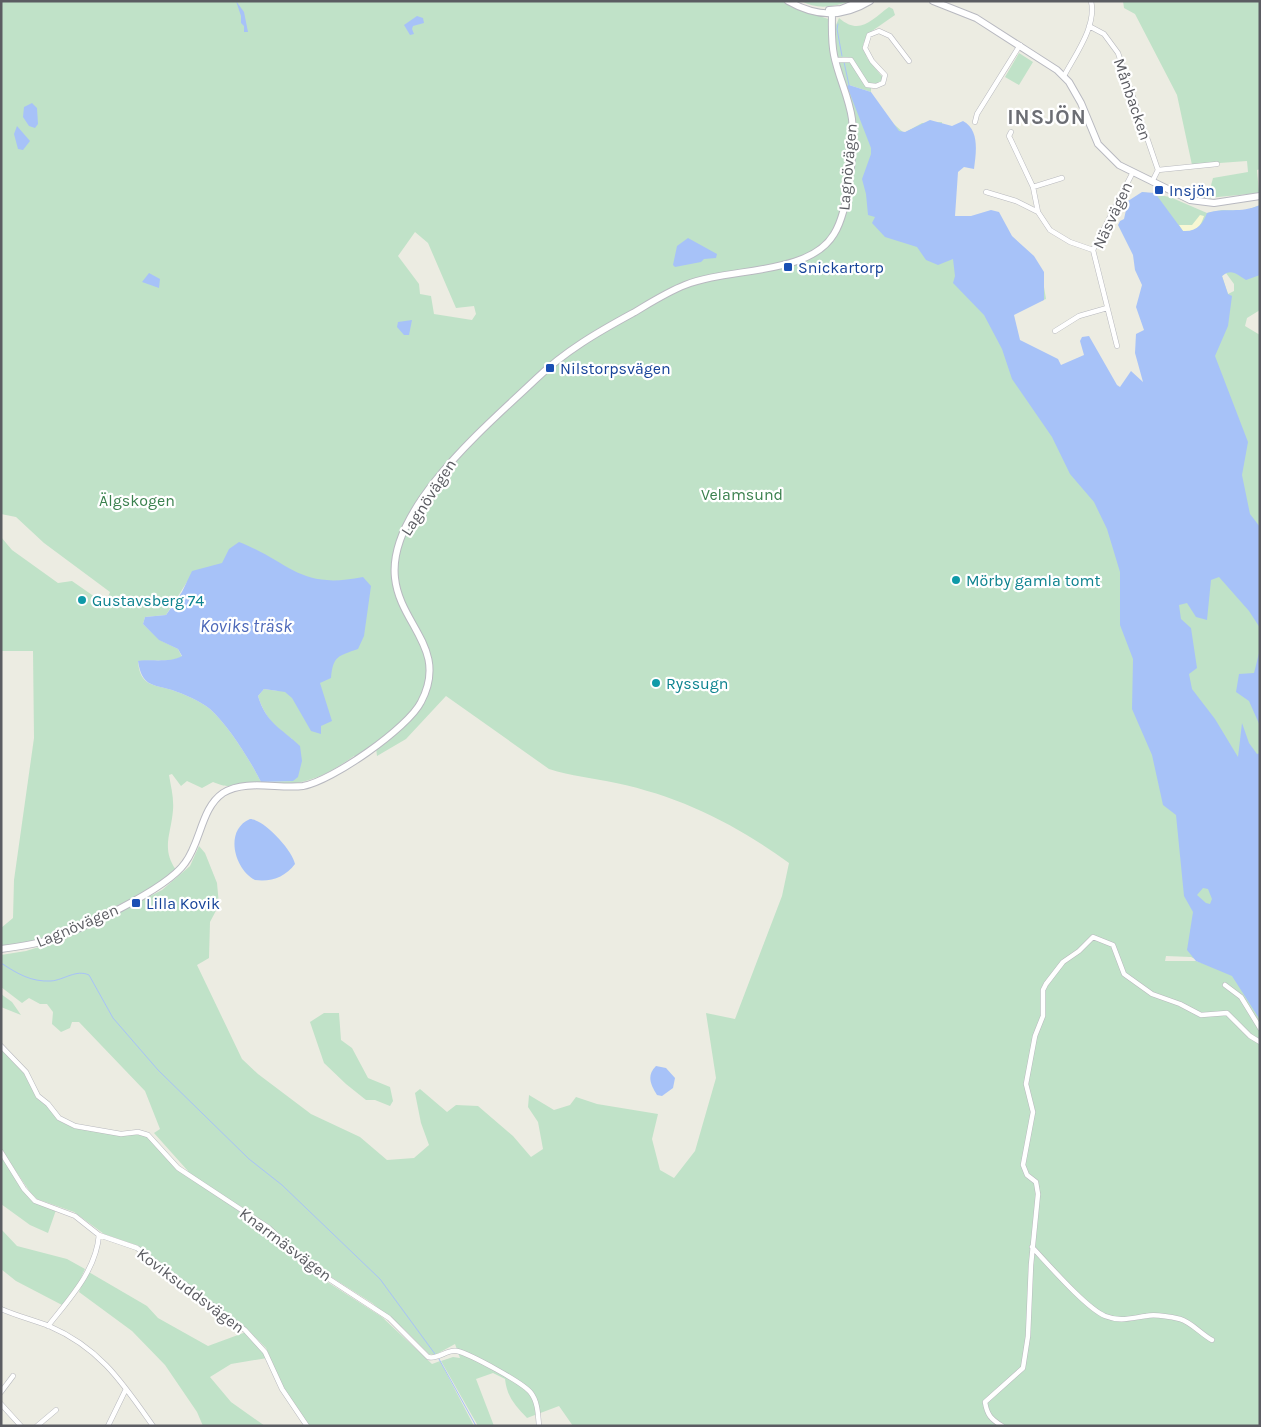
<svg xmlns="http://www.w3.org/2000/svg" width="1261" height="1427" font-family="Karla,sans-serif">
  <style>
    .green { fill: #c0e2c8; fill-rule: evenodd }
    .sand { fill: #f7f7d3 }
    .water { fill: #a7c2f8; fill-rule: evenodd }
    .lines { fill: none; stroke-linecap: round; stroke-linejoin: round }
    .stream { stroke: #a7c2f8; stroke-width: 1 }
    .street-casing { stroke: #b8b9be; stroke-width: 5.5 }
    .secondary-casing { stroke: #b8b9c0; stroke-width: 8 }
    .street { stroke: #fff; stroke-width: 4.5 }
    .secondary { stroke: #fff; stroke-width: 6 }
    .transit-dot { fill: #1a4fb4; stroke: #fff; stroke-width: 2 }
    .culture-dot { fill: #0f9aa8; stroke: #fff; stroke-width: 2 }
    .labels { text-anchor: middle; stroke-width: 4.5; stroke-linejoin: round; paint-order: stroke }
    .street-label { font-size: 16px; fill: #5b5c62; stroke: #fff }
    .transit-label { font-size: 16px; fill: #164399; stroke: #fff; text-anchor: start }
    .park-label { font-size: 16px; fill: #3b814e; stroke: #fff }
    .culture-label { font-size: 16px; fill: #0d838f; stroke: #fff; text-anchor: start }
    .water-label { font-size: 18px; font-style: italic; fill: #4c68b9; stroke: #fff }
    .district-label { font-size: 21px; font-weight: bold; letter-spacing: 1px; fill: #6c6e74; stroke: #fff }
  </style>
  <rect width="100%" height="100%" fill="#ecece2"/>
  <!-- green -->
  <path class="green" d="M1,1H784L796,9L835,21L836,25L839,18C860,36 871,20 889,7L893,9L895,15L872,31L863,44L867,58L884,79L879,84C853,86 865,56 842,57L843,60L853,63L863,83L871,88V92L849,85L904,133L922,123L942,122L940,133L946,220L1042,275L1046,299L1025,307L1003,311L1016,346L1118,400L1153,388L1157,339L1142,192L1170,197L1207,213L1222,210L1244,211L1260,205V310L1247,318L1245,326L1260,335V1426H573L559,1406L527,1418C515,1405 507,1397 505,1379L493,1373L476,1379L494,1426H478L441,1361L453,1357L460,1358L455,1344L435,1355L429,1354L404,1329L372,1303L309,1263L277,1233L188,1173V1171L154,1133L160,1129L145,1091L79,1022H72L70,1028L61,1032L52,1024L53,1012L47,1004H40L29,998L22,1003L1,987V955L26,951L65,939L162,890L190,866L199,846L205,853L217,883L219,905L210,922L209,958L197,965L242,1059L258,1074L311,1114L360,1137L387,1160L414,1158L429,1145L421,1123L415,1093L420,1089L447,1112L456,1105L478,1106L513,1136L531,1157L543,1149L538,1122L528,1107L529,1095L554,1110L570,1105L576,1097L597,1104L658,1114L652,1139L660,1170L674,1178L695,1151L716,1078L706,1013L735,1019L782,896L789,863C735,824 682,797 616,783C593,778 571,776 549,769L446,696L406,739L377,756L376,748L358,760L354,756C313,785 295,786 246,784C228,783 232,790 213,782L202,788L187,781L181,786L172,774L169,775C171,787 174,798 173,810C171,835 161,848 176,870L152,889L61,932L21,945L1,947V928L13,918L14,880L34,738L33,651H1V537L12,550L58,583L72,581L105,604L110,592L44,543L16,517L1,514ZM415,232L428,243L456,308L474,306L476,314L472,320L434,314L431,296L420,294L419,284L398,256ZM1226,273L1234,284V291L1228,294L1222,276ZM187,582L278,691L264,689L258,696C264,716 275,728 292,739L295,778L292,781L261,782C250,760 228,725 210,709C200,701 184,694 172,690C152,684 140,686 138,661C153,659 170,663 182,657L178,649L160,640L143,624L145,617L166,615ZM1166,956L1191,957L1205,964L1196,961H1165Z
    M801,1H851C834,7 817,10 801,1Z
    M1123,1H1260V169L1257,170L1259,193L1208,198L1193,197V189H1210L1213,178L1248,172L1247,161L1192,165L1177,95L1135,14L1124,8Z
    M1019,53L1033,62L1019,85L1005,77Z
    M1,994L12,1002L21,1015L1,1007Z
    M324,1013H339L341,1040L352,1048L368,1078L390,1087L393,1101L390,1106L375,1100H366L346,1084L324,1063L310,1022Z
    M1,1049L25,1073L36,1097L47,1104L67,1124L147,1136L177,1169L269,1229L304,1267L382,1317L432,1364L440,1361L474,1426H308L283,1389L266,1348L246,1328L162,1266L139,1246L104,1234L74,1212L37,1199L30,1192L1,1149Z
    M1,1157L33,1202L56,1210L48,1233L30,1225L1,1204Z
    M1,1229L17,1246L67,1259L85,1269L75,1291L62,1305L16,1281L1,1269Z
    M87,1271L147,1306L158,1318L208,1346L246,1332L267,1358L231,1364L210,1377L231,1402L265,1426H203L197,1412L165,1365L132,1331L79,1292Z"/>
  <!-- sand -->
  <path class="sand" d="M1200,215L1204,216C1200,228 1196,232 1183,231L1179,225H1192Z"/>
  <!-- water -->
  <path class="water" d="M236,1L244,12L248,32H244V26L241,23V16Z
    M417,16L423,18L424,23L413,26L412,29L414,34L410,35L404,25Z
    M849,85L871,92L899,131L905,132L930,120L952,126L963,121C980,130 976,153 974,169L964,167L958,172L955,216H971L991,210L999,212L1012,236L1034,256L1044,272V300L1014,315L1020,340L1058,359L1061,365L1084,355L1080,341L1082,337L1089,336L1117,385L1120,387L1131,371L1143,382L1135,353L1136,334L1144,330L1136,307L1142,285L1135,270L1133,255L1118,225L1120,221L1124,219L1128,201L1142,192L1155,193L1183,231C1198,232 1203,223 1207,213C1227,207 1239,214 1260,205V275L1246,280C1237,275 1232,268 1222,276L1228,294L1232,296L1228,326L1215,356L1248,442L1242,475L1250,514L1260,527V628L1249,611L1219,577L1211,580L1207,620L1196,617L1187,603L1179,605L1181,619L1191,628L1197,668L1189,674L1192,689L1215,719L1238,757L1242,723L1249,743L1257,754L1260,753V1020L1232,976L1196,961L1187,950L1193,912L1184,896L1176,815L1163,805L1152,755L1132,709L1133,659L1120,625V572L1107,529L1094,502L1070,474L1052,437L1012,379L1002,349L984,315L953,283L955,276L953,259L938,265L926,260L917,247L885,237L872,223L875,217L868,215L866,194L862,179L871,154V148L847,86ZM1203,888L1208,889L1212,899L1210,904L1206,903L1197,895Z
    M32,103L37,108L38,124L35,128L29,126L23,117L24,107Z
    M17,126L30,141L23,150L18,149L14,134Z
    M688,238L717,254L716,258L704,259L701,262L675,267L673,265L677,246Z
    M149,273L160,279L159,288L142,282Z
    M412,320L409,335H404L397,327L398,322Z
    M239,542C292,563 299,590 363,577L371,586L364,636L358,649C338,656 333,656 331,678L320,683L332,721L321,726V734L311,731L292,698L285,692L264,689L258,696C266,723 281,728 300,746L302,761L298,777L293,781L261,782C250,760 228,725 210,709C200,701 184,694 172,690C151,684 142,686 138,661C152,659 171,663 182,656L178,649L159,640L143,624L145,617L166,615L182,592L192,571L222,563L229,549Z
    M1260,649V726L1249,701L1236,692L1239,674L1254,673Z
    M250,819C264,819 293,851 295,864C285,877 272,882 255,880C234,869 224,830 250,819Z
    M656,1066L666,1068L675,1078L673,1088L662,1096L657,1095C651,1085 646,1076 656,1066Z"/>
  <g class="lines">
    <!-- stream -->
    <path class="stream" d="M838,24L837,29L842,56
      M844,62L849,85
      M1,963C18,974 31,982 51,981C64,980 76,969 89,975L113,1018L158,1070L249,1159L282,1185L380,1279L435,1354
      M439,1359L476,1426"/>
    <!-- street casing -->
    <g class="street-casing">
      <path id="street" d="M1089,26L1104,34L1118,53L1158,170L1152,182
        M835,60H851L867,85L876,86L883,83L885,75L872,61L865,48L869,35L879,31L890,36L909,61
        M1064,76C1075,55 1097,26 1091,1
        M975,122L977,114L1020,45
        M1011,132L1009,136L1033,187L1038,212L1050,230L1070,242L1093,250
        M1158,170L1217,164
        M1033,187L1062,178
        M986,192L1016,201L1038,212
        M1055,331L1079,316L1107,308
        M1117,346L1093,250L1133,172
        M1225,985L1241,997L1260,1028
        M1,1046L26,1072L38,1096L48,1104L59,1118L75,1126L121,1134L138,1132L148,1135L178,1168L269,1228L306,1264L389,1318L428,1357C438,1360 447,1349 457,1351C470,1354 524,1383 531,1393C538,1402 538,1415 539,1426
        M1,1152L24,1189L35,1201L75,1216L99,1235L137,1248L245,1330L265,1352L282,1389L307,1426
        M1032,1247C1048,1264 1086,1308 1105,1316C1120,1322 1131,1318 1146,1316C1155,1314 1171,1317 1180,1319C1191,1322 1201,1334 1212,1340
        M1,1309C17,1316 33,1320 49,1326C100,1348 122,1382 153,1426
        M48,1326C69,1299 96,1271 99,1235
        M1,1392L13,1376
        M1,1404L21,1426
        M37,1426L56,1410
        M108,1426L126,1389
        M1002,1426C991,1419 987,1415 985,1402L1023,1368L1028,1336L1031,1265L1038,1194L1036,1182L1027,1175L1023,1165L1033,1112L1026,1084L1035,1036L1043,1016V990L1046,984L1063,962L1079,951L1093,937L1113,945L1124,974L1152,994L1180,1004L1201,1015L1227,1013L1250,1036L1260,1042"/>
    </g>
    <!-- secondary casing -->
    <g class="secondary-casing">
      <path id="secondary" d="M788,1C816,17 842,18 870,1
        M933,1L976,18L1057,70L1069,82L1081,103L1098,144L1119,165L1190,200L1214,203L1260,196
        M829,10L841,9L861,1
        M1,949C16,947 31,945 45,941C78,931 166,890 185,863C201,842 201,808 223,793C245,779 278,789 303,786C332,781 408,728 421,702C449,649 400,625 395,578C387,508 490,423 536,379C565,351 598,332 633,313C650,303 667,292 685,285C729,267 809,276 834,234C849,210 855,146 852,119C849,97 838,76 834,55C831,40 832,25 832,11"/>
    </g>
    <!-- street -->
    <use href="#street" class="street"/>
    <!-- secondary -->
    <use href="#secondary" class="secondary"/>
  </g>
  <!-- markers -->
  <g class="transit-dot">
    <rect x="1154" y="185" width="10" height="10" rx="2.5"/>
    <rect x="783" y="262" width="10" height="10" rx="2.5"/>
    <rect x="545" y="363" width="10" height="10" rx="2.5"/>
    <rect x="131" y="898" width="10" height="10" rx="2.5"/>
  </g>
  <g class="culture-dot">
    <circle cx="956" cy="580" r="5"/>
    <circle cx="82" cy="600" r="5"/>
    <circle cx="656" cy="683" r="5"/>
  </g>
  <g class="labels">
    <!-- street labels -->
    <g class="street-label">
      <text transform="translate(1133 99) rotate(71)" y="6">Månbacken</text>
      <text transform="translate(847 167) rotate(-85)" y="6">Lagnövägen</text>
      <text transform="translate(1112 215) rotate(-65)" y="6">Näsvägen</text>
      <text transform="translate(428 497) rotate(-57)" y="6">Lagnövägen</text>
      <text transform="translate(77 925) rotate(-23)" y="6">Lagnövägen</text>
      <text transform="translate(286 1244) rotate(37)" y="6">Knarrnäsvägen</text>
      <text transform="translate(191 1290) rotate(37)" y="6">Koviksuddsvägen</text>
    </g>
    <!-- transit labels -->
    <g class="transit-label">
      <text x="1169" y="196">Insjön</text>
      <text x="798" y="273">Snickartorp</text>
      <text x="560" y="374">Nilstorpsvägen</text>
      <text x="146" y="909">Lilla Kovik</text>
    </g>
    <!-- park labels -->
    <g class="park-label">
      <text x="742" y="500">Velamsund</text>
      <text x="137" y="506">Älgskogen</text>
    </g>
    <!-- culture labels -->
    <g class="culture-label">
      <text x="966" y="586">Mörby gamla tomt</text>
      <text x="92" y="606">Gustavsberg 74</text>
      <text x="666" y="689">Ryssugn</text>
    </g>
    <!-- water labels -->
    <g class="water-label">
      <text x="246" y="632">Koviks träsk</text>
    </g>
    <!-- district labels -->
    <g class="district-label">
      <text x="1047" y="124">INSJÖN</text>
    </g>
  </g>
  <!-- border -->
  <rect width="1261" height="1427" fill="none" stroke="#5b5c62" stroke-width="5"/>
</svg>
